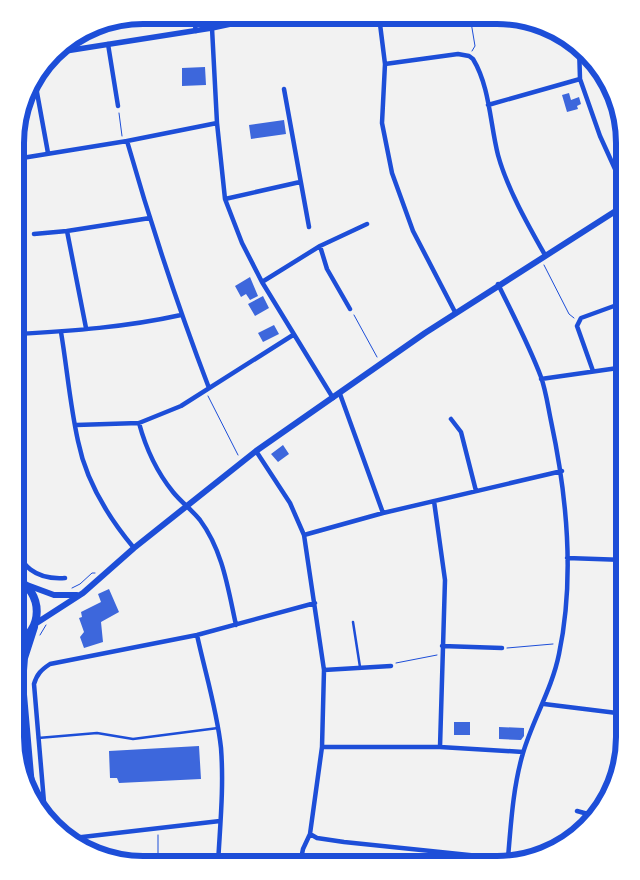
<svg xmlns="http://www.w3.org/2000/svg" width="640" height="880" font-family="Arial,sans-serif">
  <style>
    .building { fill: #3d67dc }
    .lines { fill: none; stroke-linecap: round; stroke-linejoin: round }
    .path { stroke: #1d4ed8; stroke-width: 1 }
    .service { stroke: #1d4ed8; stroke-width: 2.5 }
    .minor { stroke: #1d4ed8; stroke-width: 4.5 }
    .tertiary { stroke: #1d4ed8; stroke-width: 5.5 }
    .secondary { stroke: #1d4ed8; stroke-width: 6 }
    .trunk { stroke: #1d4ed8; stroke-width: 8 }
    .rim { fill: none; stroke: #1d4ed8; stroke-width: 6 }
  </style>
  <rect width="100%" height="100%" fill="#f2f2f2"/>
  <!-- building -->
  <path class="building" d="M205,67L206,85L182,86V68Z
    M569,93L571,100L579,97L581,104L577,106L578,109L567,112L562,95Z
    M284,120L286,134L251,139L249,125Z
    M250,277L258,296L250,300L246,294L241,297L235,286Z
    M263,296L269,308L255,316L248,304Z
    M274,325L279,334L263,342L258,333Z
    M283,445L289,454L278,462L271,454Z
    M109,589L119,612L101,622L103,642L84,648L80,637L84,632L79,618L82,617L81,612L101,602L98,594Z
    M454,722H470V735H454Z
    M499,727L524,728V736L521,740L499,739Z
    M199,746L201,779L119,783L117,778H110L109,751Z"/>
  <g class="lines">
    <!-- path -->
    <path class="path" d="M470,16L475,46L472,51
      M34,76L35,81
      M119,113L122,136
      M544,265L569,314L574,318
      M354,315L377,357
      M208,396L238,455
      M72,588L80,584L92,573H95
      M40,635L46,625
      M507,648L553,644
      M396,663L437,655
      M158,835V864"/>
    <!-- service -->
    <path class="service" d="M353,622L360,667
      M38,738L97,733L133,739L218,728"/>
    <!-- minor -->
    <path class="minor" d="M193,15L196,31
      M379,16L385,64L382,123L392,173L413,231L455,312
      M212,28L217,123L225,199L242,243L262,282L333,398
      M108,44L118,106
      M579,46L580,79L600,136L625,191
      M385,64L458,54L469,56L473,59C490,87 490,124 498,155C507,188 528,225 545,255
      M36,87L48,153
      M284,89L309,227
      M488,105L580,79
      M127,141C151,225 178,307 209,388
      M16,159L127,141L217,123
      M225,199L300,182
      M67,231L86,328
      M34,234L67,231L150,218
      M320,246L327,269L350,309
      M262,282L320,246L367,224
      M498,284C513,315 529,345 541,377C546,391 548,407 551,421C567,496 575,578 559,654C552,689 533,719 523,753C513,787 511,823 508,858L505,863
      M61,332C67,368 70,405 78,441C86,481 108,517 134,548
      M16,334C72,331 127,327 181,315
      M593,371L577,326L581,318L625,302
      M541,379L625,367
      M340,394L383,513
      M451,419L461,432L476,491
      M139,423C146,449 156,471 173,492C181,502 192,510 200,520C223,551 228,589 236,625
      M76,425L139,423L181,406L293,335
      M256,451L290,503L304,535L324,670L322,747L310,834L303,849L300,864
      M434,501L445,580L440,747
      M304,535L383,513L562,471
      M15,538C18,567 37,580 65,578
      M567,558L625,560
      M197,635C205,672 217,710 221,748C224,787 220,826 218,864
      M442,646L502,648
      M324,670L391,666
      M544,704L625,714
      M322,747H440L523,752
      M577,811L595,816
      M45,814L34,684C37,674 41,670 50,664L197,635L315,603
      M310,834L317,838L344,842L518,860
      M65,839L220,821"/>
    <!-- tertiary -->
    <path class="tertiary" d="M53,53L212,28L273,15"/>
    <!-- secondary -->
    <path class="secondary" d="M27,585L54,595H77
      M35,624L83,593L134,548L256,451L425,333L625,205"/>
    <!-- trunk -->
    <path class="trunk" d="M15,644C44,631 44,592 15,578
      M32,798L22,683L24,658L34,627"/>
  </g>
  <!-- crop -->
  <path d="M0 0H640V880H0ZM143 24H497A119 119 0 0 1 616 143V737A119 119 0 0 1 497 856H143A119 119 0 0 1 24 737V143A119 119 0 0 1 143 24Z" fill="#fff" fill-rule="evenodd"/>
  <path class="rim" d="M143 24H497A119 119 0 0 1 616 143V737A119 119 0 0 1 497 856H143A119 119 0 0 1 24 737V143A119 119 0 0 1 143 24Z"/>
</svg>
